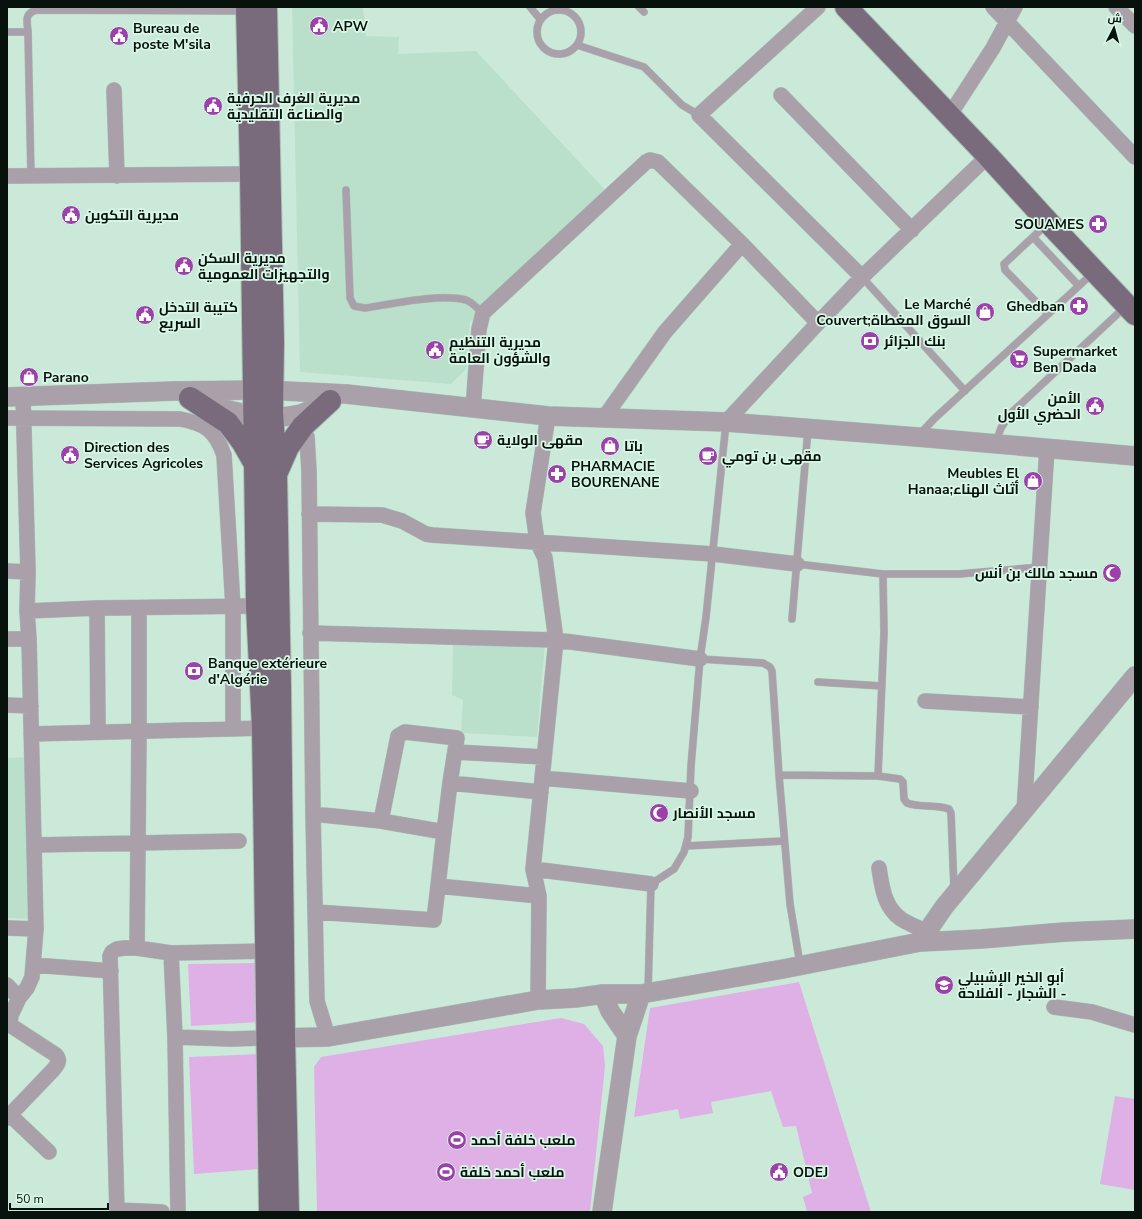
<svg xmlns="http://www.w3.org/2000/svg" width="1142" height="1219" font-family="'Nunito Sans',Cairo,sans-serif">
  <style>
    .built { fill: #bae0cc }
    .pitch { fill: #dfb0e6 }
    .lines { fill: none; stroke-linecap: round; stroke-linejoin: round }
    .service-casing { stroke: #a8c2b4; stroke-width: 8 }
    .minor-casing { stroke: #a8c2b4; stroke-width: 16 }
    .tertiary-casing { stroke: #a8c2b4; stroke-width: 20 }
    .primary-casing { stroke: #a8c2b4; stroke-width: 24 }
    .service { stroke: #a9a0aa; stroke-width: 7 }
    .minor { stroke: #a9a0aa; stroke-width: 15 }
    .tertiary { stroke: #a9a0aa; stroke-width: 19 }
    .primary { stroke: #7a6b7c; stroke-width: 22 }
    .labels { text-anchor: middle; stroke-width: 3.5; stroke-linejoin: round; paint-order: stroke }
    .poi-label { font-size: 14px; font-weight: bold; fill: #08120d; stroke: #d8f7e6; text-anchor: start }
  </style>
  <rect width="100%" height="100%" fill="#cbe9d9"/>
  <!-- built -->
  <path class="built" d="M292,7H363L366,36L399,37L398,54L476,51L608,193L582,220L573,218L564,228V235L470,322L466,369L451,384L300,372Z
    M453,639L545,643L537,737L461,733L463,700L452,695Z
    M31,757L37,919L7,918V758Z"/>
  <!-- pitch -->
  <path class="pitch" d="M257,963L259,1022L191,1026L188,964Z
    M799,982L871,1212H807L803,1197L812,1193L796,1126L783,1127L771,1091L711,1102L713,1113L680,1119L678,1109L634,1117L650,1008Z
    M561,1018L584,1024L603,1046L605,1066L590,1212H317L314,1067L321,1057Z
    M261,1054V1169L194,1174L189,1057Z
    M1115,1096L1135,1099V1190L1100,1184Z"/>
  <g class="lines">
    <!-- service casing -->
    <g class="service-casing">
      <path id="service" d="M530,7L540,19
        M639,7L644,12
        M537 32a22 22 0 1 1 44 0a22 22 0 1 1-44 0Z
        M7,32H28L31,177
        M28,32C27,21 24,13 37,10L245,11
        M577,45L644,67L682,105L699,115
        M346,190L350,298L354,306L365,308C392,304 440,293 466,300C472,302 478,309 483,313
        M1047,224L1004,264L1005,270L1048,314
        M1034,238L1079,286
        M862,277L965,391
        M920,434L934,419L1094,272
        M996,442L1001,428L1010,414L1125,307
        M797,564L883,574H959L1041,567
        M792,619L808,429
        M700,659L763,663L770,667L772,671L779,775
        M818,682L882,686
        M878,776L884,633L883,574
        M686,846L784,841
        M800,964L790,904L779,775L878,776L900,779L903,782L904,799L907,803C920,808 935,804 949,809L951,813L954,889
        M648,992L651,884L674,869L684,852L688,837L691,766L700,659L706,617L726,423"/>
    </g>
    <!-- minor casing -->
    <g class="minor-casing">
      <path id="minor" d="M818,7L699,115L862,277
        M993,7L1135,157
        M1116,7L1135,26
        M114,90L117,176
        M781,95L912,230
        M949,116L993,48L1015,7
        M7,176L251,174
        M473,408L479,329L483,313L646,162L650,160L658,162L742,244L818,323
        M7,418L180,419C206,424 215,430 224,455L233,607V728
        M603,419L665,332L742,244
        M726,422L818,323L862,277L988,156
        M300,431L307,437L309,471L313,814L317,1001L328,1037
        M309,514L382,515L402,521L426,534L432,535L713,554L797,564
        M7,571L28,572
        M97,608L98,732
        M27,611L97,608L257,606
        M310,633L556,640L700,659
        M7,639H29
        M925,701L1031,707
        M7,705L31,706
        M31,734L263,728
        M455,752L544,757
        M542,778L691,791
        M1024,812L1047,448
        M313,814L381,821L444,832L438,886L539,896
        M381,821L398,736L405,732L457,738L450,783
        M444,832L450,783L541,792
        M34,845L239,841
        M879,868C882,887 884,907 901,919C909,924 919,928 927,932
        M533,869L651,884
        M315,912L434,920L438,886
        M7,928L36,929
        M137,948L139,731V608
        M171,953L175,1037L178,1212
        M34,965L111,971
        M7,985L19,998
        M538,1000L539,896L533,869L556,640L545,558L537,541L533,513L548,416
        M1054,1007L1092,1012L1135,1025
        M175,1037L230,1039L268,1038
        M10,1115L49,1152
        M7,1118L53,1070C57,1065 61,1061 56,1055L10,1025L11,1015L19,998L27,988L32,977L36,929L29,639L27,611L28,572L23,396
        M117,1210L162,1212
        M117,1212L110,956L112,952L117,949L125,948H137L171,953L265,951"/>
    </g>
    <!-- tertiary casing -->
    <g class="tertiary-casing">
      <path id="tertiary" d="M7,397L174,391L265,390L346,394L548,416L726,422L917,437L1135,456
        M203,403C235,412 268,422 301,414C309,411 317,407 324,403
        M920,942L944,907L1135,676
        M603,994L610,1011L627,1036
        M269,1038L328,1037L538,1000L575,998L603,994H641L783,969L920,942L981,939L1065,932L1135,929
        M602,1212L627,1036L641,994"/>
    </g>
    <!-- primary casing -->
    <g class="primary-casing">
      <path id="primary" d="M247,7L251,174L257,606L263,728L270,1212
        M266,7L273,342L272,412L276,473L280,688L284,1037L288,1212
        M846,7L988,156L1049,223L1135,314
        M190,398L228,423L243,443L255,464
        M277,472L288,447L303,426L330,401"/>
    </g>
    <!-- service -->
    <use href="#service" class="service"/>
    <!-- minor -->
    <use href="#minor" class="minor"/>
    <!-- tertiary -->
    <use href="#tertiary" class="tertiary"/>
    <!-- primary -->
    <use href="#primary" class="primary"/>
  </g>
  <!-- icons -->
  <defs>
    <g id="civic-disc" transform="scale(1)"><circle r="9.5" fill="#9c40aa" stroke="#d8f7e6"/><path d="M-.6-6.5H3V-4.5H.6V-3L4-1V1h2V6H-6V1h2V-1L-.6-3ZM-1.2 2.5V6h2.4V2.5Z" fill="#fff"/></g>
    <g id="pharmacy-disc" transform="scale(1)"><circle r="9.5" fill="#9c40aa" stroke="#d8f7e6"/><path d="M-2-6h4v4h4v4h-4v4h-4v-4h-4v-4h4Z" fill="#fff"/></g>
    <g id="shop-disc" transform="scale(1)"><circle r="9.5" fill="#9c40aa" stroke="#d8f7e6"/><path d="M-5-2.5h2.3a2.7 3.5 0 0 1 5.4 0H5L5.5 6h-11ZM-1.5-2.5h3a1.5 2.3 0 0 0-3 0Z" fill="#fff"/></g>
    <g id="bank-disc" transform="scale(1)"><circle r="9.5" fill="#9c40aa" stroke="#d8f7e6"/><path d="M-6-4H6V4H-6ZM0-2.3a2.3 2.3 0 1 0 0 4.6a2.3 2.3 0 1 0 0-4.6Z" fill="#fff"/></g>
    <g id="supermarket-disc" transform="scale(1)"><circle r="9.5" fill="#9c40aa" stroke="#d8f7e6"/><path d="M-6-5.5h2.5l.6 2H6L4.5 2H-2.5L-4.4-4H-6ZM-1.5 3.2a1.3 1.3 0 1 0 .1 0ZM3 3.2a1.3 1.3 0 1 0 .1 0Z" fill="#fff"/></g>
    <g id="cafe-disc" transform="scale(1)"><circle r="9.5" fill="#9c40aa" stroke="#d8f7e6"/><path d="M-5.5-4.5H6V0H3Q3 3.5 0 3.5H-2.5Q-5.5 3.5-5.5 0ZM3-3.2v2h1.7v-2ZM-6 4.5H4V6H-6Z" fill="#fff"/></g>
    <g id="mosque-disc" transform="scale(1)"><circle r="9.5" fill="#9c40aa" stroke="#d8f7e6"/><path d="M3.5-4.9A6 6 0 1 0 3.5 4.9A5 5 0 1 1 3.5-4.9Z" fill="#fff"/></g>
    <g id="school-disc" transform="scale(1)"><circle r="9.5" fill="#9c40aa" stroke="#d8f7e6"/><path d="M0-5L7-2L0 1L-7-2ZM-4 1L0 2.5L4 1V4Q0 6-4 4Z" fill="#fff"/></g>
    <g id="stadium-disc" transform="scale(1)"><circle r="9.5" fill="#9c40aa" stroke="#d8f7e6"/><path d="M0-5a6.5 5 0 1 0 0 10a6.5 5 0 1 0 0-10ZM-3.5-1.8h7v3.6h-7Z" fill="#fff"/></g>
  </defs>
  <g fill-rule="evenodd">
    <use href="#civic-disc" x="319" y="26"/>
    <use href="#civic-disc" x="119" y="36"/>
    <use href="#civic-disc" x="213" y="106"/>
    <use href="#civic-disc" x="71" y="215"/>
    <use href="#pharmacy-disc" x="1098" y="224"/>
    <use href="#civic-disc" x="184" y="266"/>
    <use href="#pharmacy-disc" x="1079" y="306"/>
    <use href="#shop-disc" x="985" y="312"/>
    <use href="#civic-disc" x="145" y="315"/>
    <use href="#bank-disc" x="870" y="341"/>
    <use href="#civic-disc" x="435" y="350"/>
    <use href="#supermarket-disc" x="1019" y="359"/>
    <use href="#shop-disc" x="29" y="377"/>
    <use href="#civic-disc" x="1095" y="406"/>
    <use href="#cafe-disc" x="483" y="440"/>
    <use href="#shop-disc" x="610" y="446"/>
    <use href="#civic-disc" x="70" y="455"/>
    <use href="#cafe-disc" x="708" y="456"/>
    <use href="#pharmacy-disc" x="557" y="474"/>
    <use href="#shop-disc" x="1033" y="481"/>
    <use href="#mosque-disc" x="1112" y="573"/>
    <use href="#bank-disc" x="194" y="671"/>
    <use href="#mosque-disc" x="659" y="813"/>
    <use href="#school-disc" x="944" y="985"/>
    <use href="#stadium-disc" x="457" y="1140"/>
    <use href="#stadium-disc" x="446" y="1172"/>
    <use href="#civic-disc" x="779" y="1172"/>
  </g>
  <g class="labels">
    <!-- poi labels -->
    <g class="poi-label">
      <text x="333" y="31">APW</text>
      <text x="133" y="33">Bureau de<tspan x="133" dy="16">poste M'sila</tspan></text>
      <text x="227" y="103">مديرية الغرف الحرفية<tspan x="227" dy="16">والصناعة التقليدية</tspan></text>
      <text x="85" y="220">مديرية التكوين</text>
      <text x="1084" y="229" text-anchor="end">SOUAMES</text>
      <text x="198" y="263">مديرية السكن<tspan x="198" dy="16">والتجهيزات العمومية</tspan></text>
      <text x="971" y="309" text-anchor="end">Le Marché<tspan x="971" dy="16">Couvert;السوق المغطاة</tspan></text>
      <text x="1065" y="311" text-anchor="end">Ghedban</text>
      <text x="159" y="312">كتيبة التدخل<tspan x="159" dy="16">السريع</tspan></text>
      <text x="884" y="346">بنك الجزائر</text>
      <text x="449" y="347">مديرية التنظيم<tspan x="449" dy="16">والشؤون العامة</tspan></text>
      <text x="1033" y="356">Supermarket<tspan x="1033" dy="16">Ben Dada</tspan></text>
      <text x="43" y="382">Parano</text>
      <text x="1081" y="403" text-anchor="end">الأمن<tspan x="1081" dy="16">الحضري الأول</tspan></text>
      <text x="497" y="445">مقهى الولاية</text>
      <text x="624" y="451">باتا</text>
      <text x="84" y="452">Direction des<tspan x="84" dy="16">Services Agricoles</tspan></text>
      <text x="722" y="461">مقهى بن تومي</text>
      <text x="571" y="471">PHARMACIE<tspan x="571" dy="16">BOURENANE</tspan></text>
      <text x="1019" y="478" text-anchor="end">Meubles El<tspan x="1019" dy="16">Hanaa;أثاث الهناء</tspan></text>
      <text x="1098" y="578" text-anchor="end">مسجد مالك بن أنس</text>
      <text x="208" y="668">Banque extérieure<tspan x="208" dy="16">d'Algérie</tspan></text>
      <text x="673" y="818">مسجد الأنصار</text>
      <text x="958" y="982">أبو الخير الإشبيلي<tspan x="958" dy="16">الشجار - الفلاحة -</tspan></text>
      <text x="471" y="1145">ملعب خلفة أحمد</text>
      <text x="460" y="1177">ملعب أحمد خلفة</text>
      <text x="793" y="1177">ODEJ</text>
    </g>
  </g>
  <!-- border -->
  <rect width="1142" height="1219" fill="none" stroke="#08120d" stroke-width="16"/>
  <!-- north arrow -->
  <g transform="translate(1114 28) rotate(6)" stroke="#d8f7e6" stroke-width="3" paint-order="stroke">
  <path d="M0-3L7 15L0 10L-7 15Z" fill="#08120d"/>
  <text y="-6" font-size="11" font-weight="bold" text-anchor="middle" fill="#08120d">ش</text>
  </g>
  <!-- scale -->
  <path d="M10 1203v6h98v-6" fill="none" stroke="#08120d" stroke-width="2"/>
  <text x="16" y="1203" font-size="12" fill="#08120d" stroke="#d8f7e6" stroke-width="3" paint-order="stroke">50 m</text>
</svg>
